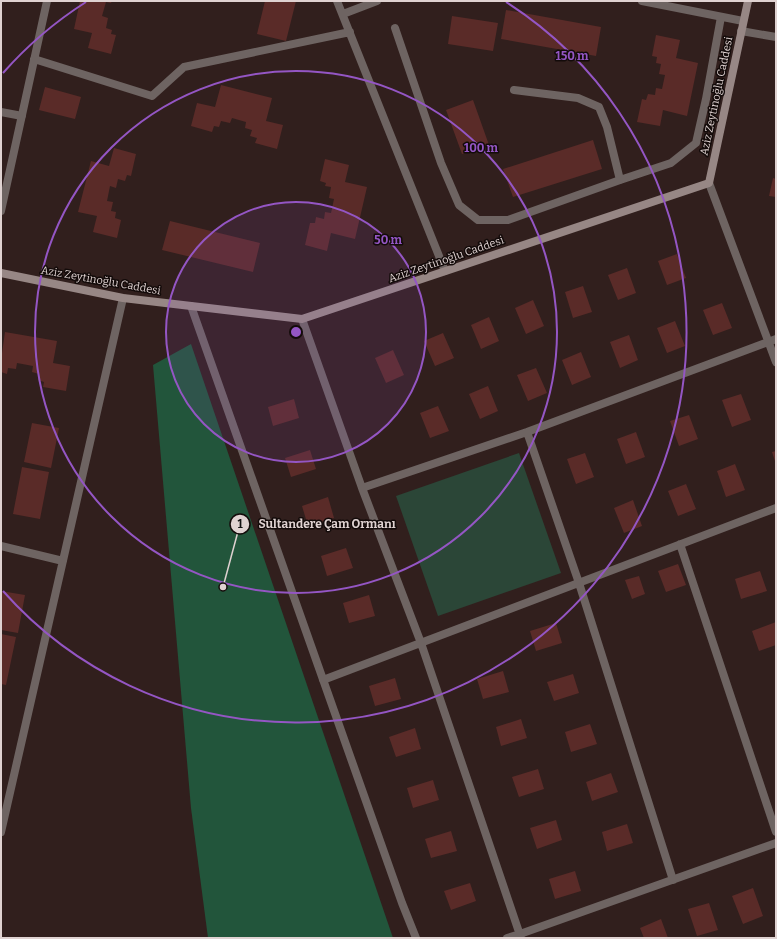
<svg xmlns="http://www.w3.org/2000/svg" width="777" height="939" font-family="Bitter,serif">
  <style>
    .green { fill: #2b4637 }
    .forest { fill: #22553b }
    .building { fill: #5a2b28 }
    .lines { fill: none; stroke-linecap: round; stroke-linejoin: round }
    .service { stroke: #6e6462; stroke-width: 8 }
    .minor { stroke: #6e6462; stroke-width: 8 }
    .secondary { stroke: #978785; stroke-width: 8 }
    .ring { fill: none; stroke: #9456c4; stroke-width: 2 }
    .labels { text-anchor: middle; stroke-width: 3; stroke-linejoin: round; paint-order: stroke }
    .street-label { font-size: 11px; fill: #dfd2d1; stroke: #130b0a }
    .centre { fill: #9456c4; stroke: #130b0a; stroke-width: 2 }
    .ring-label { font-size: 12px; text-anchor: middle; font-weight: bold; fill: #9456c4; stroke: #130b0a; stroke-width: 3; stroke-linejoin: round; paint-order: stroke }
    .leader { fill: none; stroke: #dfd2d1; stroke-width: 1.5 }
    .callout-dot { fill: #dfd2d1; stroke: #130b0a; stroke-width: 1.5 }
    .mark-label { font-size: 12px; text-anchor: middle; font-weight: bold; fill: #111 }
    .callout-label { font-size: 12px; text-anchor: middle; font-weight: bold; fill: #dfd2d1; stroke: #130b0a; stroke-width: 3; stroke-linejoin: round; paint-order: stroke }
  </style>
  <rect width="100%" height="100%" fill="#311f1d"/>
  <!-- green -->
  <path class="green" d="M519,453L561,573L438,616L396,496Z"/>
  <!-- forest -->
  <path class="forest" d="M191,344L393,938H208L191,808L153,365Z"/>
  <!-- building -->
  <path class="building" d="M80,1H112L111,3L106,2L102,16L108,18L106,28L112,30L111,34L116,35L111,54L88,48L92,33L74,29Z
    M265,1H296L286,41L257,34Z
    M506,10L601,27L596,56L501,39Z
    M452,16L498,23L493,51L448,44Z
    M656,35L680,40L676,58L698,63L687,116L663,110L660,126L637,122L642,99L646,100L648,94L655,95L656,88L662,89L665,75L659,74L661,64L656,63L657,57L652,56Z
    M221,85L272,98L266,121L283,125L277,149L255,143L257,138L250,136L252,130L245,128L246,122L232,118L230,123L221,121L219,127L214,126L212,132L191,126L197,103L215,107Z
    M45,87L81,97L75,119L39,110Z
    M473,100L489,145L462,154L446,110Z
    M593,140L602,169L513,197L503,169Z
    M114,148L136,154L131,176L127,175L125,181L118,179L116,188L110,186L107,201L113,202L111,211L116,212L115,218L121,220L117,238L93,232L97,216L78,212L91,161L109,166Z
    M325,159L349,165L345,182L367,187L355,239L331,233L327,251L305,245L310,223H315L316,217L324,219L325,212L331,213L334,199L329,198L331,187L325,186L326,183L320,181Z
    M773,178L776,179V197L769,196Z
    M170,221L260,243L253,272L162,250Z
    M677,254L686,278L667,285L658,261Z
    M627,268L636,293L618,300L608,275Z
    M583,286L592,312L573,318L565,292Z
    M533,300L544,326L526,334L515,308Z
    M722,303L732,328L713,335L703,310Z
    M489,317L499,341L481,349L471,325Z
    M675,321L685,346L667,353L657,328Z
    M5,332L57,341L53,363L70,366L66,391L43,387L44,382L38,380L39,374L32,372L33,366L17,363L16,369L8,368L7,374L1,372V353H2Z
    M443,333L454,358L435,366L424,341Z
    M629,335L638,360L620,368L610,342Z
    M393,350L404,375L386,383L375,358Z
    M581,352L591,377L572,385L562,360Z
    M536,368L547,393L528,401L517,375Z
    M488,386L498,411L480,419L469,394Z
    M741,394L751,420L732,427L722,400Z
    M294,399L299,418L273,426L268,407Z
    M438,406L449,431L430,438L420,413Z
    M689,415L698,439L679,446L670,421Z
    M32,423L59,428L51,468L24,462Z
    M636,432L645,457L626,464L617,439Z
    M310,450L316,469L291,477L285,458Z
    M776,451V464L772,452Z
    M585,453L594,477L576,484L567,459Z
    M735,464L745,490L726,497L717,471Z
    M22,467L49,472L40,519L13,514Z
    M686,484L696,509L678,516L668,491Z
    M328,497L334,518L308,526L302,506Z
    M633,500L642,526L624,533L614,508Z
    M346,548L353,568L327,576L321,556Z
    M678,564L686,585L666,592L658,571Z
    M760,571L767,591L741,599L735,579Z
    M639,576L645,594L632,599L625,580Z
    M1,591L25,595L18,633L1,630Z
    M369,595L375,616L349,623L343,603Z
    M776,622V645L759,651L752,631Z
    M556,623L562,643L536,651L530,631Z
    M1,634L16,637L6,685L1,684Z
    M503,671L509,692L483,699L477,679Z
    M573,674L579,693L554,701L547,682Z
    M395,678L401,699L375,706L369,686Z
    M521,719L527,738L501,746L496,727Z
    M590,724L597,744L571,752L565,732Z
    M415,728L421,749L396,757L389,737Z
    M538,769L544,789L519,797L512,777Z
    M611,773L618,792L592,801L586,782Z
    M433,780L439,800L413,808L407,788Z
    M556,820L562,840L537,849L530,828Z
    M627,824L633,843L607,851L602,832Z
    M451,831L457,851L431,858L425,839Z
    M575,871L581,891L555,899L549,879Z
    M470,883L476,901L451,910L444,891Z
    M753,888L763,916L743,924L732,896Z
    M709,903L718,930L697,936L688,909Z
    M661,919L668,938H644L640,928Z"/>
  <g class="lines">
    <!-- service -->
    <path class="service" d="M395,28L441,163L459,205L478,220H508L620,180L671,163L696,143L706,99L721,17
      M514,90L578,98L599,107L607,127L620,180"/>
    <!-- minor -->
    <path class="minor" d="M337,1L445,271
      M642,1L743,21
      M343,14L377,1
      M741,31L776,37
      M34,59L152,96L184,67L350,32
      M1,112L22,116
      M709,183L776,362
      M1,211L47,1
      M191,306L402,903L416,938
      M302,319L362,488L421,643L521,938
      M527,432L579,583L673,880
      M362,488L527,432L776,339
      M680,544L776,832
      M1,546L63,561
      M323,680L776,508
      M1,832L123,298
      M507,938L520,934L776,843"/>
    <!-- secondary -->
    <path class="secondary" d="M1,273L123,298L302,319L709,183L748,1"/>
  </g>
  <!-- distance rings -->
  <circle cx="296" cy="332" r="130" fill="#9456c4" fill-opacity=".12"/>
  <g class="ring">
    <circle cx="296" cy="332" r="130"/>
    <circle cx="296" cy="332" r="261"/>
    <path d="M3 73A391 391 0 0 1 86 2M506 2A391 391 0 1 1 3 591"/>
  </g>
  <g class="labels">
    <!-- street labels -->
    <g class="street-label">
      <text transform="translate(716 96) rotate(-78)" y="4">Aziz Zeytinoğlu Caddesi</text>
      <text transform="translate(446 259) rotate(-19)" y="4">Aziz Zeytinoğlu Caddesi</text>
      <text transform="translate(101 280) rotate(10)" y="4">Aziz Zeytinoğlu Caddesi</text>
    </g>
  </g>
  <circle cx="296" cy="332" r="6" class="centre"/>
  <g class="ring-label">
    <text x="572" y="60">150 m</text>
    <text x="481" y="152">100 m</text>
    <text x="388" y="244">50 m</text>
  </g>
  <!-- callouts -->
  <path class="leader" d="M223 587L240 524"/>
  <g class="callout-dot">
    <circle cx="223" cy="587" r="4"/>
    <circle cx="240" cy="524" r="10"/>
  </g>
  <g class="mark-label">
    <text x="240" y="528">1</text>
  </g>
  <g class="callout-label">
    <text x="327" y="528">Sultandere Çam Ormanı</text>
  </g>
  <!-- border -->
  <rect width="777" height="939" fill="none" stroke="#dfd2d1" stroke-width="4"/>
</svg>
